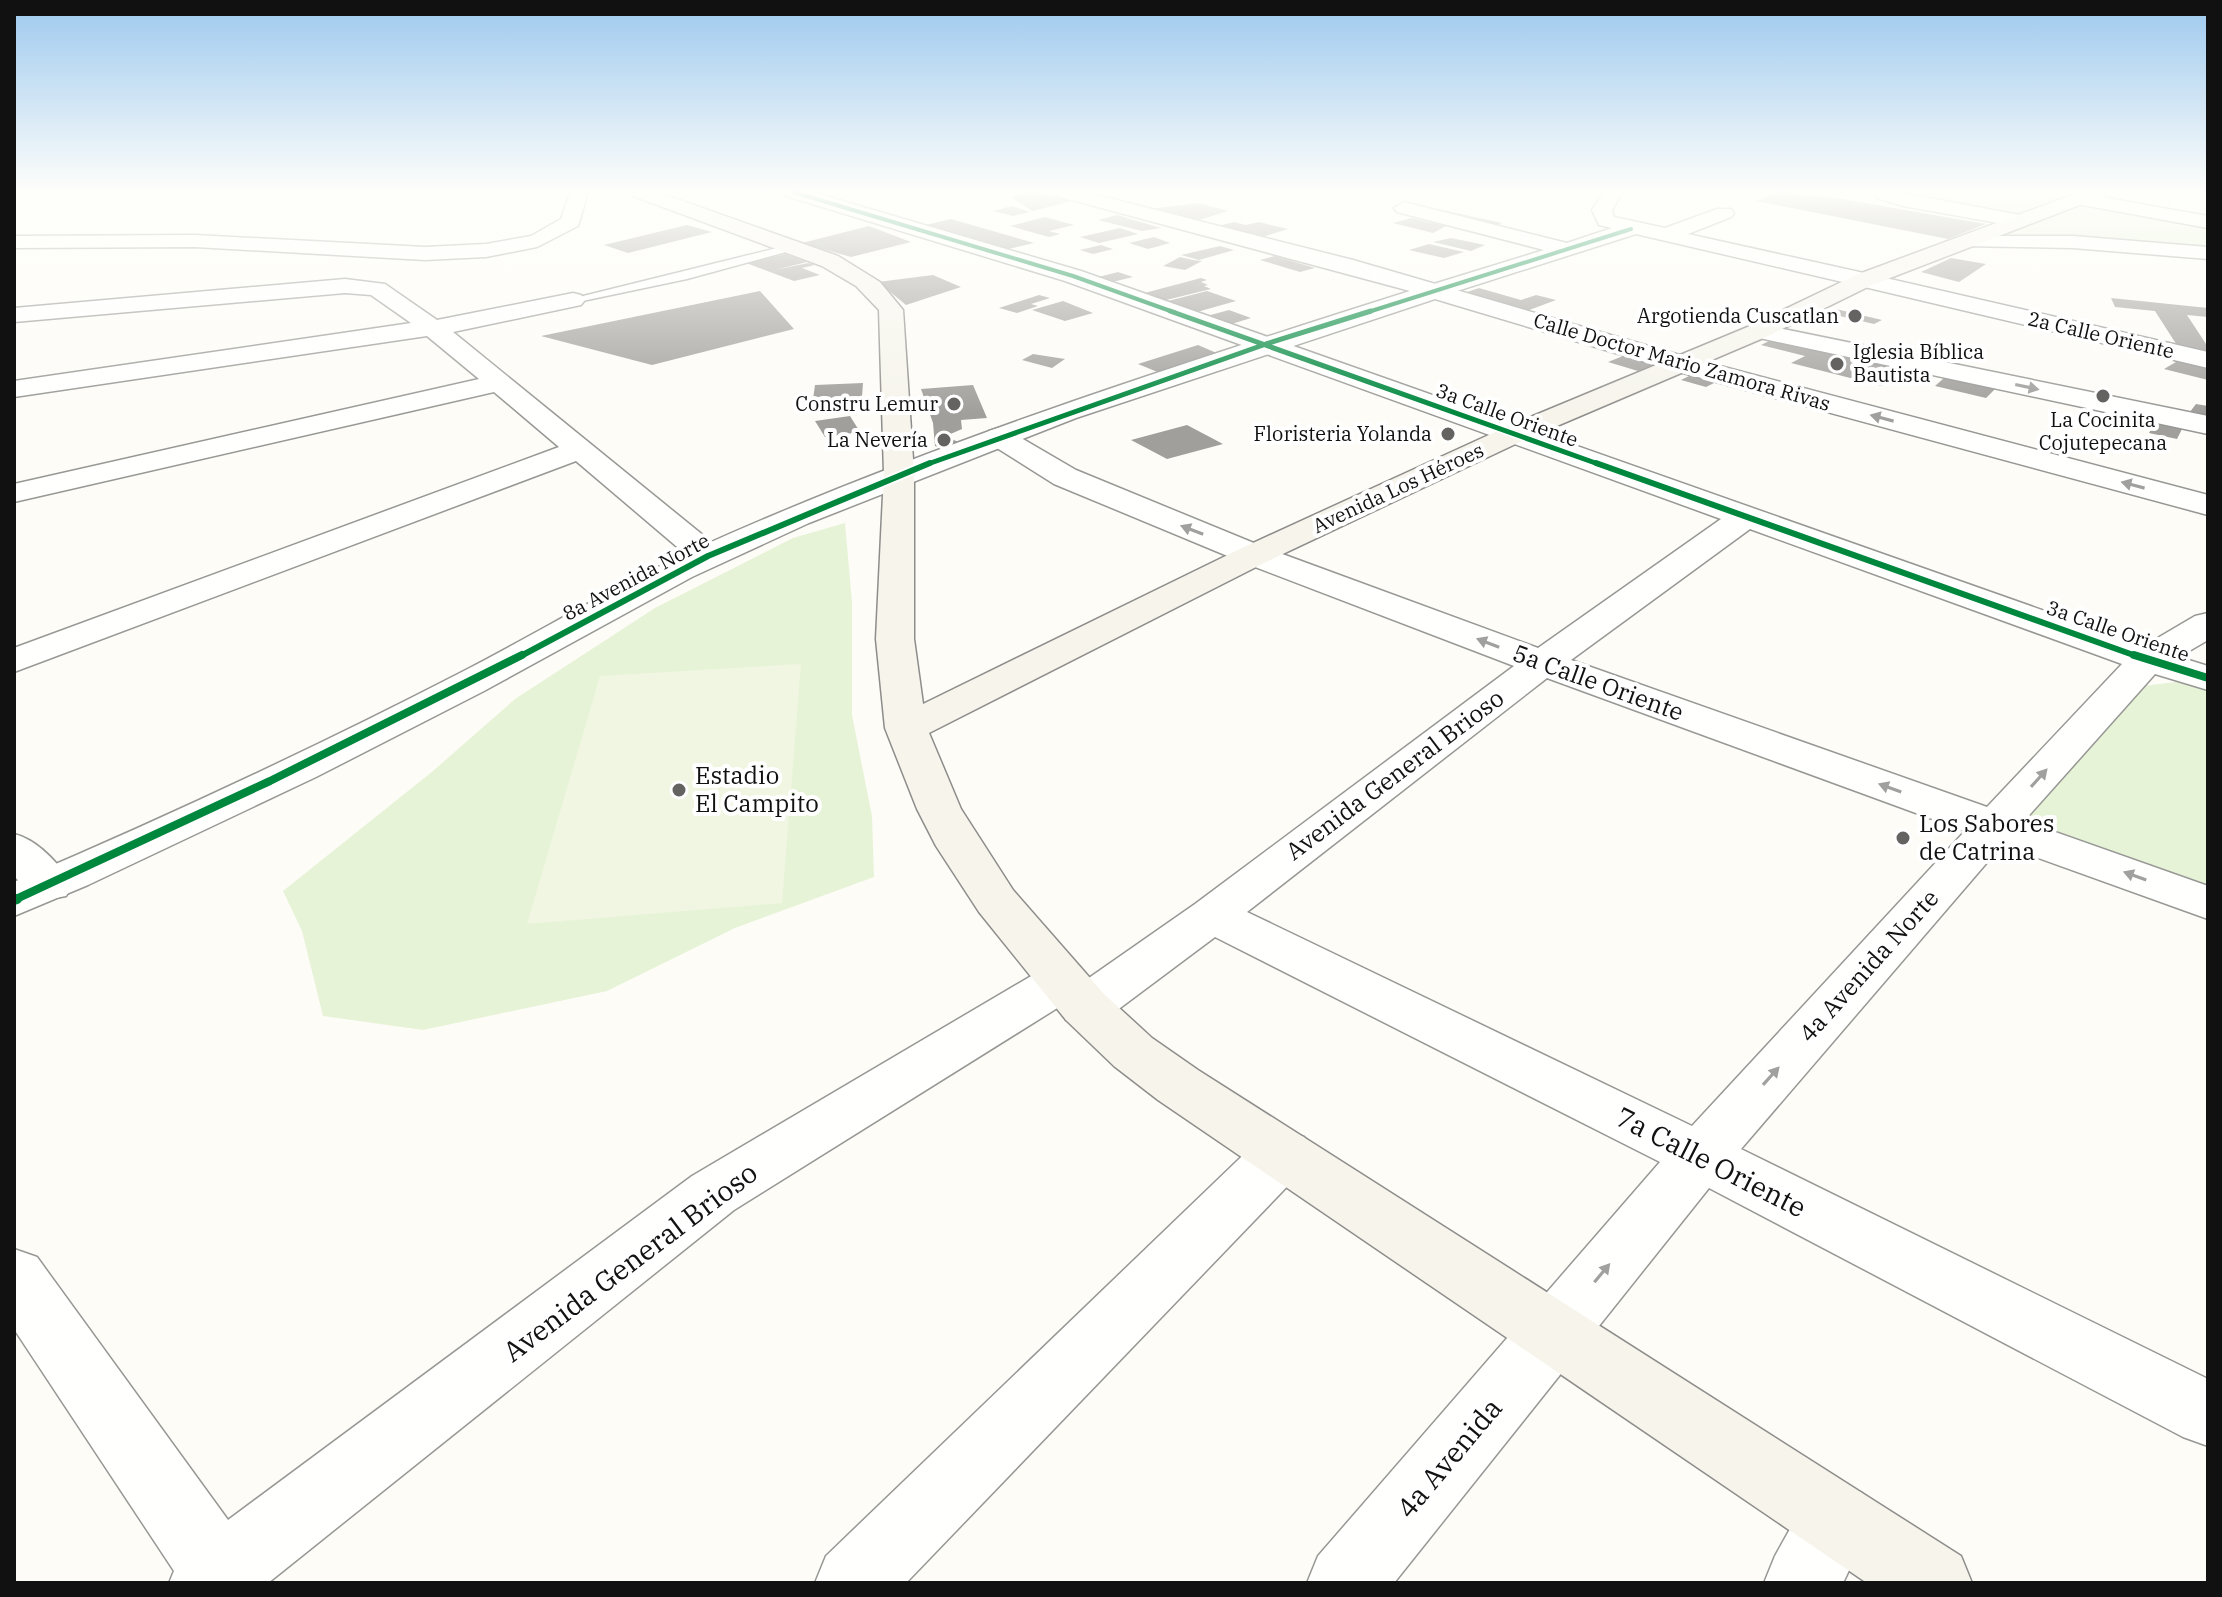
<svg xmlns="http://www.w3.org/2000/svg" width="2222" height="1597" font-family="'IBM Plex Serif',serif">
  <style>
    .green { fill: #e7f3d7 }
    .pitch { fill: #f0f6e1 }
    .building { fill: #a19f9c }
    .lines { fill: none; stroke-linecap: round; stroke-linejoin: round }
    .service-casing { stroke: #979795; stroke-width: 3 }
    .minor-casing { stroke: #979795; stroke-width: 3 }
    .tertiary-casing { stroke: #979795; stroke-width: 3 }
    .secondary-casing { stroke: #8e8d8b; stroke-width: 3 }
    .service { fill: #fffffe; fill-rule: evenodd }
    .minor { fill: #fffffe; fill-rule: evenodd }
    .tertiary { fill: #fffffe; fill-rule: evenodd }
    .secondary { fill: #f6f4eb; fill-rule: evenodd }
    .cycleway-far4-casing { stroke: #fff; stroke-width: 6 }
    .cycleway-far3-casing { stroke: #fff; stroke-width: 8 }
    .cycleway-far2-casing { stroke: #fff; stroke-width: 10 }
    .cycleway-far1-casing { stroke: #fff; stroke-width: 13 }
    .cycleway-casing { stroke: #fff; stroke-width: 15 }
    .cycleway-far4 { stroke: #00873e; stroke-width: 4 }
    .cycleway-far3 { stroke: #00873e; stroke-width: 5 }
    .cycleway-far2 { stroke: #00873e; stroke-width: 6 }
    .cycleway-far1 { stroke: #00873e; stroke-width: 8 }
    .cycleway { stroke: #00873e; stroke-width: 10 }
    .oneway { fill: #a0a09f }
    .poi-dot { fill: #646362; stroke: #fff; stroke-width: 3 }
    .labels { text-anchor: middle; stroke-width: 8; stroke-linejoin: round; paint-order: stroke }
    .far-poi-label { font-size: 20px; fill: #111; stroke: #fff; text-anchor: end }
    .far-street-label { font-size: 20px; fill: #111; stroke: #fff }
    .street-label { font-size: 24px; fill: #111; stroke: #fff }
    .poi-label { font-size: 24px; fill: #111; stroke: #fff; text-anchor: start }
    .near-street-label { font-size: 28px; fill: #111; stroke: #fff }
  </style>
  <rect width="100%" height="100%" fill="#fdfcf7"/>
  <!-- green -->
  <path class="green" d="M1898,192H2040L2054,194L2056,201L2015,216L1896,195Z
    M2080,203L2208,224V245L2168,248L2001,237Z
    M845,523L852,602V715L872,816L874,877L735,928L607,991L423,1030L323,1016L302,931L283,891L433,771L515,699L655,608L793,538Z
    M2184,681L2208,688V891L2016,824L2143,686Z"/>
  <!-- pitch -->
  <path class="pitch" d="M801,664L782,903L527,924L600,676Z"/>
  <!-- building -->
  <path class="building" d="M1023,192H1036L1072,201L1032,211L1011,197Z
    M1776,192L1842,199L1986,224L1948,239L1756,201Z
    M1199,203L1228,211L1199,220L1149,209Z
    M1012,206L1030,212L1013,216L993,211Z
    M1433,208L1502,223L1496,226L1427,211Z
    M1117,215L1161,228L1142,231L1098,220Z
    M1045,217L1074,225L1049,231L1060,234L1049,237L1010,226Z
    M1411,218L1446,226L1433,233L1393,223Z
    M951,219L1034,243L1005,250L917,227Z
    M1234,222L1246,225L1259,222L1288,229L1259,238L1218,226Z
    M687,225L712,232L628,253L604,245Z
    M869,226L911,242L851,257L802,243Z
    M1120,228L1138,234L1099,243L1080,237Z
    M1154,237L1170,243L1148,249L1129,243Z
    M1451,238L1485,245L1471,251L1433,242Z
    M1429,244L1464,252L1444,258L1409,250Z
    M1101,245L1113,249L1093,254L1080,250Z
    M1220,246L1234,250L1199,260L1181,255Z
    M785,254L807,262L775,270L808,263L815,265L802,268L820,275L794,281L746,263Z
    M1275,256L1315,268L1300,272L1260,260Z
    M1180,257L1193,260L1202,261L1185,270L1163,266Z
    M1951,258L1986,264L1959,282L1921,272Z
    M1118,272L1133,277L1108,283L1094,278Z
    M933,275L961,287L906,305L878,282Z
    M1201,278L1207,280L1201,282L1208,285L1204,286L1211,289L1158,302L1137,295Z
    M1479,288L1521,300L1536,295L1556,300L1524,312L1461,294Z
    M760,291L794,329L652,365L541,336Z
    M1207,291L1236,301L1197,312L1168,301Z
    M1039,295L1050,298L1031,304L1038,306L1017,313L999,308Z
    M2111,298L2208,308V317L2187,315L2208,347V357L2180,350L2155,311L2115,307Z
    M1063,301L1093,313L1065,321L1032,310Z
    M1836,309L1882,320L1874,324L1827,313Z
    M1229,310L1251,318L1225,326L1203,317Z
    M1775,338L1909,372L1882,386L1791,363L1805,356L1761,345Z
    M1198,345L1219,354L1160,373L1138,364Z
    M1033,354L1065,359L1052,368L1022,360Z
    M1623,356L1653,365L1638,371L1608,362Z
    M2181,359L2208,366V380L2164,369Z
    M1693,374L1718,381L1706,387L1681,380Z
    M1944,378L1995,389L1986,398L1935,386Z
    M863,383L862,397L813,399L815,385Z
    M973,385L987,418L961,420L962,429L946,436L960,443L943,448L935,446L933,423L921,389Z
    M2196,404L2208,406V422L2186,417Z
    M850,416L860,432L825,437L815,421Z
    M2155,422L2183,427L2177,439L2149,433Z
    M1187,425L1223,444L1167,459L1131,440Z"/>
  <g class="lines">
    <!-- service casing -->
    <g class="service-casing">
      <path id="service" d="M793,244L798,247L797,249L687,279L573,303L567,300Z"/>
    </g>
    <!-- minor casing -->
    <g class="minor-casing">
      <path id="minor" d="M570,192H588L578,226L537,247L486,257L425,260L195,247L14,248V236L195,235L425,247L486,244L531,236L561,219Z
        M784,192H812L1081,271L2144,646L2195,616L2208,613V640L2179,657L2208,666V690L2155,674L2024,821L2208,886V919L2002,845L1741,1149L2208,1379V1446L2183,1437L1709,1188L1394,1583H1307L1318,1556L1660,1162L1215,937L1104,1020L1085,1026L1066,1020L1059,1007L734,1210L268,1583H169L174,1571L14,1329V1249L37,1257L228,1520L692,1176L1043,969L1061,964L1079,969L1086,980L1195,904L1514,666L1242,562L1054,484L989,443L984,437L989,431L999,428L1009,431L1076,470L1266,548L1538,648L1721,519L1065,281L786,196ZM1750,529L2122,664L1987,807L1571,660ZM1547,678L1965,831L1692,1126L1247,912Z
        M1604,192H1622L1612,210L1614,217L1665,228L1717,209H1731L1734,213L1731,217L1688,234L1864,273L1875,280L1864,287L1636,234L1432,299L1424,297L1421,292L1424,287L1544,250L1397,212L1394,208L1404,202L1567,243L1612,228L1599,225L1592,210Z
        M1876,192H1896L2020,215L2030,221L2020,227L1903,206L1877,198Z
        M2079,193L2208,216V228L2072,203L2069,199L2072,195Z
        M1969,236H2073L2208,247V259L2073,248L1962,246L1959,242L1962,238Z
        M345,279L385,284L437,320L573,293L581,295L585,300L581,305L453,332L720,549L725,556L720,563L708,566L696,563L576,461L14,672V648L559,447L494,392L14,502V484L479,379L427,336L14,397V381L411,323L371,295L345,293L14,322V308Z
        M1759,324L2208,416V434L1750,336L1747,331L1750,326Z
        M14,834C38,840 59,864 73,885L66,896C40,902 31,894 14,876Z
        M1283,1130L1304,1137L1312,1153L1304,1169L906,1583H815L826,1556L1262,1137Z
        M1836,1483L1862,1493L1873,1519L1843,1583H1764L1775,1556L1810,1493Z"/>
    </g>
    <!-- tertiary casing -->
    <g class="tertiary-casing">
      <path id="tertiary" d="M1055,192H1085L1353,260L1690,358L2208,495V515L1672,370L1435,299L1076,418L809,523L692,577L484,691L316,777L88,885L14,916V882C164,818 312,749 456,675C538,633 616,585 700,547C930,444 1170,367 1410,291L1057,196Z
        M1864,273L2208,352V368L1856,285L1853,280Z"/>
    </g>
    <!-- secondary casing -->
    <g class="secondary-casing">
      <path id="secondary" d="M631,192H657L838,256L880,282L903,310L914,474V639L923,704L1242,548L1504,428L1750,326L1856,275L2080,192H2105L2103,196L1872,285L1768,336L1524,440L1266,562L929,733L961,809L1013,890L1104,994L1152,1038L1198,1070L1961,1556L1972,1583H1867L1158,1100L1114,1066L1066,1020L979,912L936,846L917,809L885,728L876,639L884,474L879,310L856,286L822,266L633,196Z"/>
    </g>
    <!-- service -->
    <use href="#service" class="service"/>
    <!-- minor -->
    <use href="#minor" class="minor"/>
    <!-- tertiary -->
    <use href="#tertiary" class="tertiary"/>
    <!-- secondary -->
    <use href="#secondary" class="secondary"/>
    <!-- cycleway-far4 casing -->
    <g class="cycleway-far4-casing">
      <path id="cycleway-far4" d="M793,192L1073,276L1176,313
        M1365,313L1631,229"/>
    </g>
    <!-- cycleway-far3 casing -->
    <g class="cycleway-far3-casing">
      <path id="cycleway-far3" d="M1170,311L1601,465
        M925,465L1266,344L1371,311"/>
    </g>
    <!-- cycleway-far2 casing -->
    <g class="cycleway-far2-casing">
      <path id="cycleway-far2" d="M1596,463L2139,657
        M519,657L708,556L930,463"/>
    </g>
    <!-- cycleway-far1 casing -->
    <g class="cycleway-far1-casing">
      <path id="cycleway-far1" d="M2134,655L2208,678
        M14,900L270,781L522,655"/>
    </g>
    <!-- cycleway casing -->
    <g class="cycleway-casing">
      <path id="cycleway" d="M14,900L17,899"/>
    </g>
    <!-- cycleway-far4 -->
    <use href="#cycleway-far4" class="cycleway-far4"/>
    <!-- cycleway-far3 -->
    <use href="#cycleway-far3" class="cycleway-far3"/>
    <!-- cycleway-far2 -->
    <use href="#cycleway-far2" class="cycleway-far2"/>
    <!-- cycleway-far1 -->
    <use href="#cycleway-far1" class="cycleway-far1"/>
    <!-- cycleway -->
    <use href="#cycleway" class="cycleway"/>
  </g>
  <!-- one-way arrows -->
  <defs><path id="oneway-solid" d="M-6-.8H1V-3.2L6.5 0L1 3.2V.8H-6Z" transform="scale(2)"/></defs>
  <g class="oneway">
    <use href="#oneway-solid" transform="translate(2027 387) rotate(12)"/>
    <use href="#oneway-solid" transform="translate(1882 418) rotate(-165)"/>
    <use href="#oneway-solid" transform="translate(2133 485) rotate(-165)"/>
    <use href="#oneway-solid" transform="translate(1192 530) rotate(-159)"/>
    <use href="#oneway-solid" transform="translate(1488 643) rotate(-159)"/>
    <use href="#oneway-solid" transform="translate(2039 778) rotate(-48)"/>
    <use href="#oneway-solid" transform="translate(1890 788) rotate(-160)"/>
    <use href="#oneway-solid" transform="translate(2135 876) rotate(-160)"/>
    <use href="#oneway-solid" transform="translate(1771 1076) rotate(-48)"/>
    <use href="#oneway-solid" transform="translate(1602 1273) rotate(-50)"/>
  </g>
  <!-- sky -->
  <linearGradient id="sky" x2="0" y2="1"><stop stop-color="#9dc9ee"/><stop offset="0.46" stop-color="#fefefb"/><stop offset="1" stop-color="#fefefb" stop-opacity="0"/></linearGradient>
  <rect width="2222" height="415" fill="url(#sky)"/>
  <!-- markers -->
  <g class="poi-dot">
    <circle cx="1855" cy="316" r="8"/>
    <circle cx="1837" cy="364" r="8"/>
    <circle cx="2103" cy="396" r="8"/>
    <circle cx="954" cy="404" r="8"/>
    <circle cx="1448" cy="434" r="8"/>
    <circle cx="944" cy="440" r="8"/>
    <circle cx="679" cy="790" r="8"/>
    <circle cx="1903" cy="838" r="8"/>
  </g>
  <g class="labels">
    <!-- far-poi labels -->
    <g class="far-poi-label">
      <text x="1839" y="323">Argotienda Cuscatlan</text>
      <text x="1853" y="359" text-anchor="start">Iglesia Bíblica<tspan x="1853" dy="23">Bautista</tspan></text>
      <text x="938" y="411">Constru Lemur</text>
      <text x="2103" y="427" text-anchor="middle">La Cocinita<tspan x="2103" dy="23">Cojutepecana</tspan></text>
      <text x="1432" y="441">Floristeria Yolanda</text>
      <text x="928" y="447">La Nevería</text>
    </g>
    <!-- far-street labels -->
    <g class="far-street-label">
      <text transform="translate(2101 335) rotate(13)" y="7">2a Calle Oriente</text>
      <text transform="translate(1682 362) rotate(16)" y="7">Calle Doctor Mario Zamora Rivas</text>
      <text transform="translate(1507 415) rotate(20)" y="7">3a Calle Oriente</text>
      <text transform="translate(1398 488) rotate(-25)" y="7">Avenida Los Héroes</text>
      <text transform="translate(636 577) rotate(-28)" y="7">8a Avenida Norte</text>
      <text transform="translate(2118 631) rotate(19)" y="7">3a Calle Oriente</text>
    </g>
    <!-- street labels -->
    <g class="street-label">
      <text transform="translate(1598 683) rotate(20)" y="8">5a Calle Oriente</text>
      <text transform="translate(1395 775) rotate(-37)" y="8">Avenida General Brioso</text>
      <text transform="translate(1869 966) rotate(-48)" y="8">4a Avenida Norte</text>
    </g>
    <!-- poi labels -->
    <g class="poi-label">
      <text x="695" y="784">Estadio<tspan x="695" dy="28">El Campito</tspan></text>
      <text x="1919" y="832">Los Sabores<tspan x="1919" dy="28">de Catrina</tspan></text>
    </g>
    <!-- near-street labels -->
    <g class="near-street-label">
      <text transform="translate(1711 1162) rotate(27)" y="10">7a Calle Oriente</text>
      <text transform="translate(630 1262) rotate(-37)" y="10">Avenida General Brioso</text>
      <text transform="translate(1449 1458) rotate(-50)" y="10">4a Avenida</text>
    </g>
  </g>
  <!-- border -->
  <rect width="2222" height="1597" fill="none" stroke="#111111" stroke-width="32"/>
</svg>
